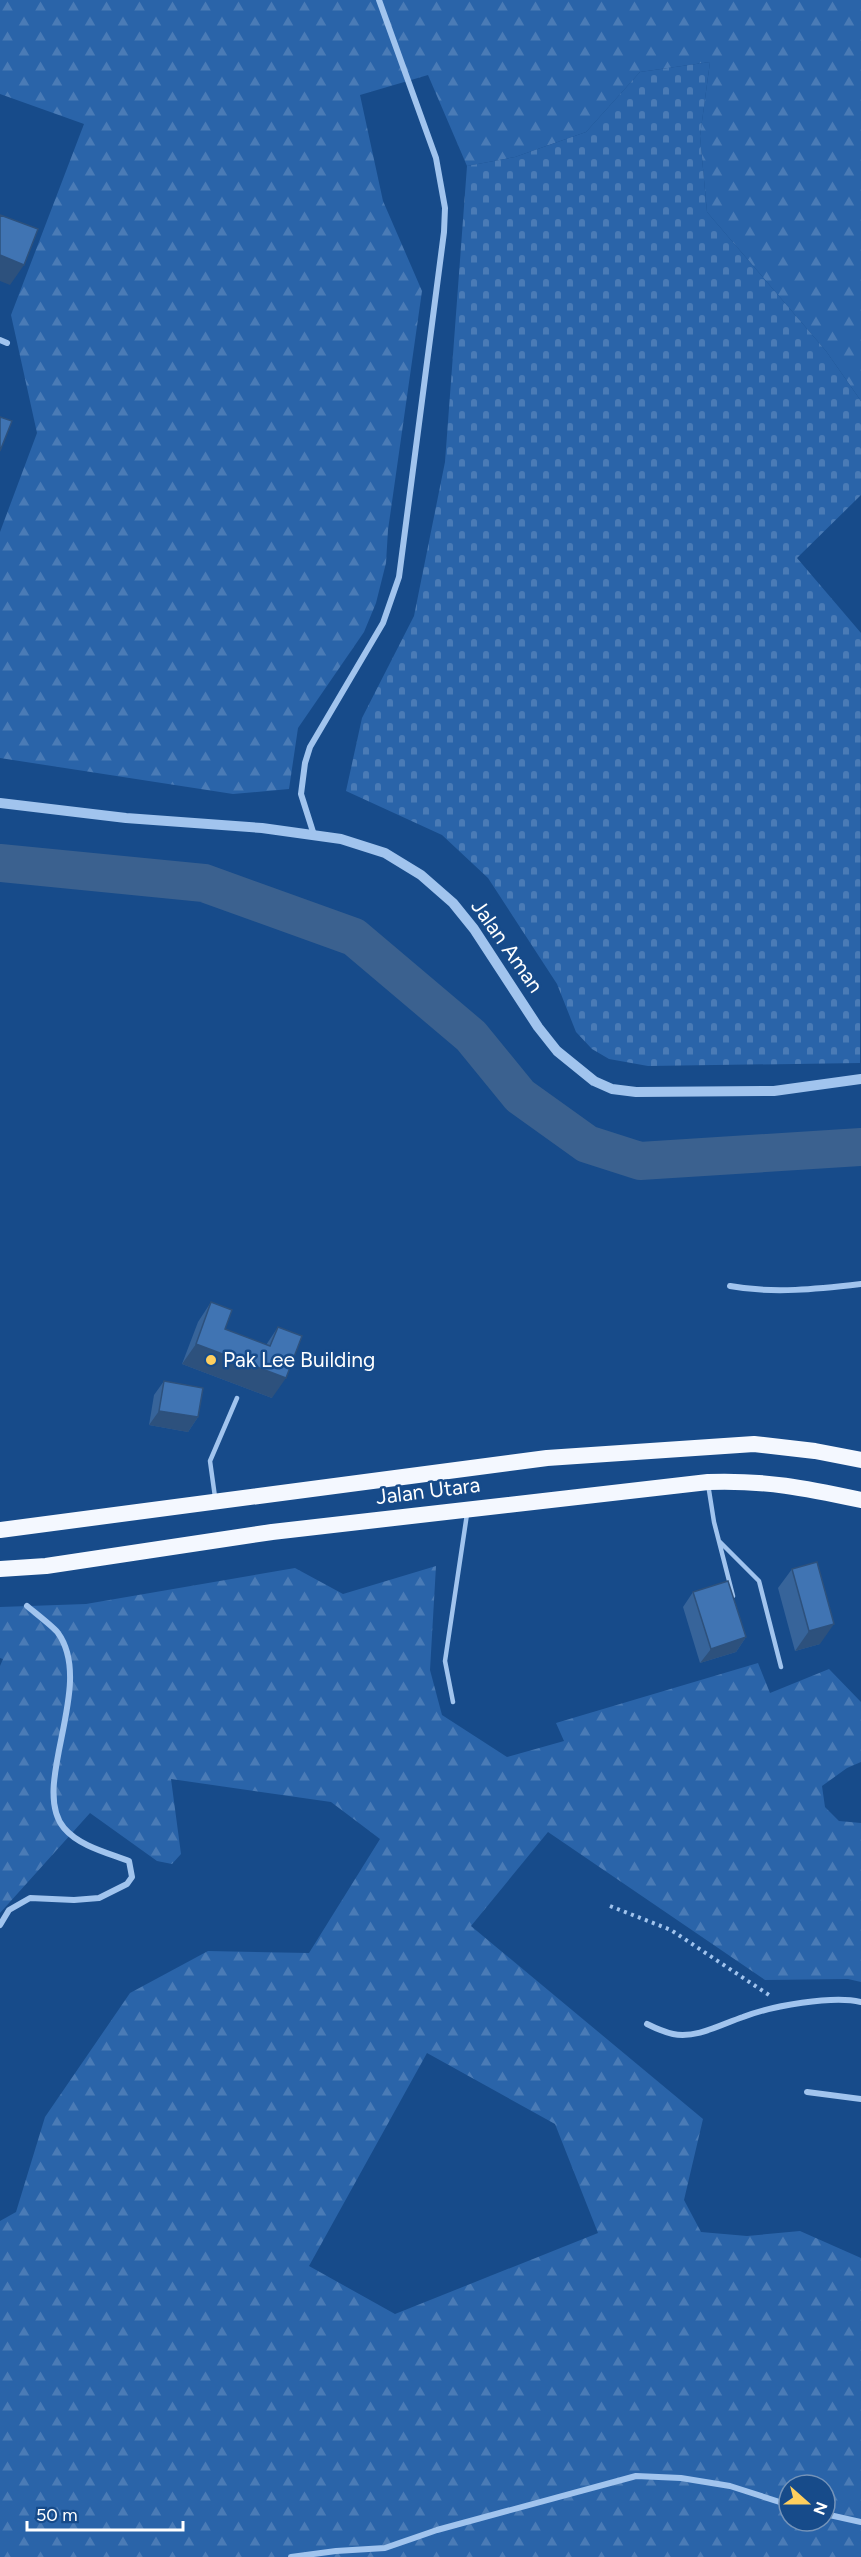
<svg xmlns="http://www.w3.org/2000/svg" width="861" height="2557" font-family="Figtree,sans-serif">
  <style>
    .forest { fill: url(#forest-firs); fill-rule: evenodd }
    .cemetery { fill: url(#cemetery-stones) }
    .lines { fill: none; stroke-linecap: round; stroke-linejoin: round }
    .river { stroke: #3b618f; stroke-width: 38 }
    .path { stroke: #a1c4ee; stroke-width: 4; stroke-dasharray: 3 4.5; stroke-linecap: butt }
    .service { stroke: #a1c4ee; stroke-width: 4.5 }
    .minor { stroke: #a1c4ee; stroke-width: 6 }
    .tertiary { stroke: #a1c4ee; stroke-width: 10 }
    .trunk { stroke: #f4f8ff; stroke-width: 16 }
    .wall { fill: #37649a }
    .shaded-wall { fill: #2d517d }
    .building { fill: #4074b3; stroke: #2d517d; stroke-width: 1.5 }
    .poi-dot { fill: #ffcf5e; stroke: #174b8a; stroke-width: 2 }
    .labels { text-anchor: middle; stroke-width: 5; stroke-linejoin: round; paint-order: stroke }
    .street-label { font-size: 21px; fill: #fff; stroke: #174b8a }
    .poi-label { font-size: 21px; fill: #fff; stroke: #174b8a; text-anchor: start }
  </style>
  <defs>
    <pattern id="forest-firs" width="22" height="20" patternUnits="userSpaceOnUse" patternTransform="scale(1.5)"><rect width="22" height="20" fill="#2a64a9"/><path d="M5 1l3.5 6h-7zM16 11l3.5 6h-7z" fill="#4a7bb6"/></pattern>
    <pattern id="cemetery-stones" width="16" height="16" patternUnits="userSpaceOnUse" patternTransform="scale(1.5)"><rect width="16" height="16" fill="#2a64a9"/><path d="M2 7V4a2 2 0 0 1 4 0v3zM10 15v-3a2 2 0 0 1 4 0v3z" fill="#4a7bb6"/></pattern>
  </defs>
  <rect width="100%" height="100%" fill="#174b8a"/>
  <!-- forest -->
  <path class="forest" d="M0,0H861V401L826,351L707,212L700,136L710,62L640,72L586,132L515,157L467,166L428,75L360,95L383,201L422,291L388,530L386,563L376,603L364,632L298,728L289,789L233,794L0,758V532L37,433L11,315L84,124L0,94Z
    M436,1566L430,1670L442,1715L507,1757L564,1741L556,1723L758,1663L770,1693L829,1669L861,1702V1762L847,1768L822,1786L825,1807L839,1821L861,1823V1982L848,1979L765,1980L548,1832L471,1926L703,2119L684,2200L701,2232L747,2236L800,2231L861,2258V2557H0V2221L16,2212L45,2117L130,1993L208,1951L309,1953L380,1839L331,1802L171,1779L181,1854L172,1864L157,1861L90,1813L0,1913V1666L3,1659L0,1658V1607L86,1604L295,1568L343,1594ZM427,2053L555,2124L598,2233L395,2314L309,2266ZM789,2485H825V2521H789Z"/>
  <!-- cemetery -->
  <path class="cemetery" d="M710,62L700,136L707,212L826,351L861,401V495L797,558L861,633L860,1063L648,1066L609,1059L592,1049L576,1032L557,984L488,878L442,835L346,791L362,718L414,616L445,462L467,166L515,157L586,132L640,72Z"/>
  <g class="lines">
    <!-- river -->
    <path class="river" d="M0,863L204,883L354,937L471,1036L520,1096L587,1144L640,1161L861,1147"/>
    <!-- path -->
    <path class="path" d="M610,1906L671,1930L769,1995"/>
    <!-- service -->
    <path class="service" d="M708,1484L714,1522L733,1596
      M215,1497L210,1461L237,1398
      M719,1541L759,1581L781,1667
      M453,1702L445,1661L467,1514"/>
    <!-- minor -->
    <path class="minor" d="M0,340L7,343
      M314,835L301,794L305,763L310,747L383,623L399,577L444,232L445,208L436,158L379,0
      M730,1286C773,1294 818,1289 861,1284
      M0,1925L9,1910L30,1898L74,1900L99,1898L127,1884L132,1877L129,1861C108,1853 79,1846 64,1828C29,1786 96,1686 58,1633C55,1628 34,1612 27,1606
      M647,2024C655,2028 664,2032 673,2034C696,2039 722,2024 743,2017C771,2006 833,1995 861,2002
      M807,2092L861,2099
      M825,2514L861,2522
      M291,2557L336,2551L385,2548L437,2530L636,2476L681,2478L730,2486L789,2505"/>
    <!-- tertiary -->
    <path class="tertiary" d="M0,803L126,818L262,828L341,839L385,853L421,875L453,903L474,929L538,1027L557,1051L594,1081L612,1089L636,1092L774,1091L861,1079"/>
    <!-- trunk -->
    <path class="trunk" d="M0,1530L547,1458L754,1444L815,1451L861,1460
      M0,1569L46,1566L272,1532L708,1482C766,1480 805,1488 861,1500"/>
  </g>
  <!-- wall -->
  <path class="wall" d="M211,1302L225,1329L266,1345L278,1327L272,1398L182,1364L198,1322Z
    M164,1381L198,1417L188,1432L149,1425L154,1395Z
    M792,1569L820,1644L795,1651L778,1588Z
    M693,1592L746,1637L736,1652L700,1663L683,1607Z"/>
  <!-- shaded-wall -->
  <path class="shaded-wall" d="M0,255L24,265L10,285L0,281Z
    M196,1344L286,1378L272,1398L182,1364Z
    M159,1411L198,1417L188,1432L149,1425Z
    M834,1624L820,1644L795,1651L809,1631Z
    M746,1637L736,1652L700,1663L711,1649Z"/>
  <!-- building -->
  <path class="building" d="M0,215L38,229L24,265L0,255Z
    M0,417L12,421L0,451Z
    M211,1302L232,1310L225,1329L270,1346L278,1327L302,1336L286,1378L196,1344Z
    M164,1381L203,1388L198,1417L159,1411Z
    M817,1562L834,1624L809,1631L792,1569Z
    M728,1581L746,1637L711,1649L693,1592Z"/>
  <!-- markers -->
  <circle class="poi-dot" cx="211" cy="1360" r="6"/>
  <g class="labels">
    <!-- street labels -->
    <g class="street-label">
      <text transform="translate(507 946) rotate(55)" y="7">Jalan Aman</text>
      <text transform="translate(428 1491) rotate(-7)" y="7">Jalan Utara</text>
    </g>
    <!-- poi labels -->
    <g class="poi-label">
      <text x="223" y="1367">Pak Lee Building</text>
    </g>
  </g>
  <!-- north arrow -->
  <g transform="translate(807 2503) rotate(111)"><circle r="28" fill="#174b8a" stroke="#7493b9" stroke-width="1.5"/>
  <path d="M0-4.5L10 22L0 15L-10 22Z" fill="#ffcf5e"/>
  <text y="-9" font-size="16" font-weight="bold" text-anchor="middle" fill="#ffffff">N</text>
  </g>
  <!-- scale -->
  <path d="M27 2521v9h156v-9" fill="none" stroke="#ffffff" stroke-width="3"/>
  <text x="36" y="2521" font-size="18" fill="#ffffff" stroke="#174b8a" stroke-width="4.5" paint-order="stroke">50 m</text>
</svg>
